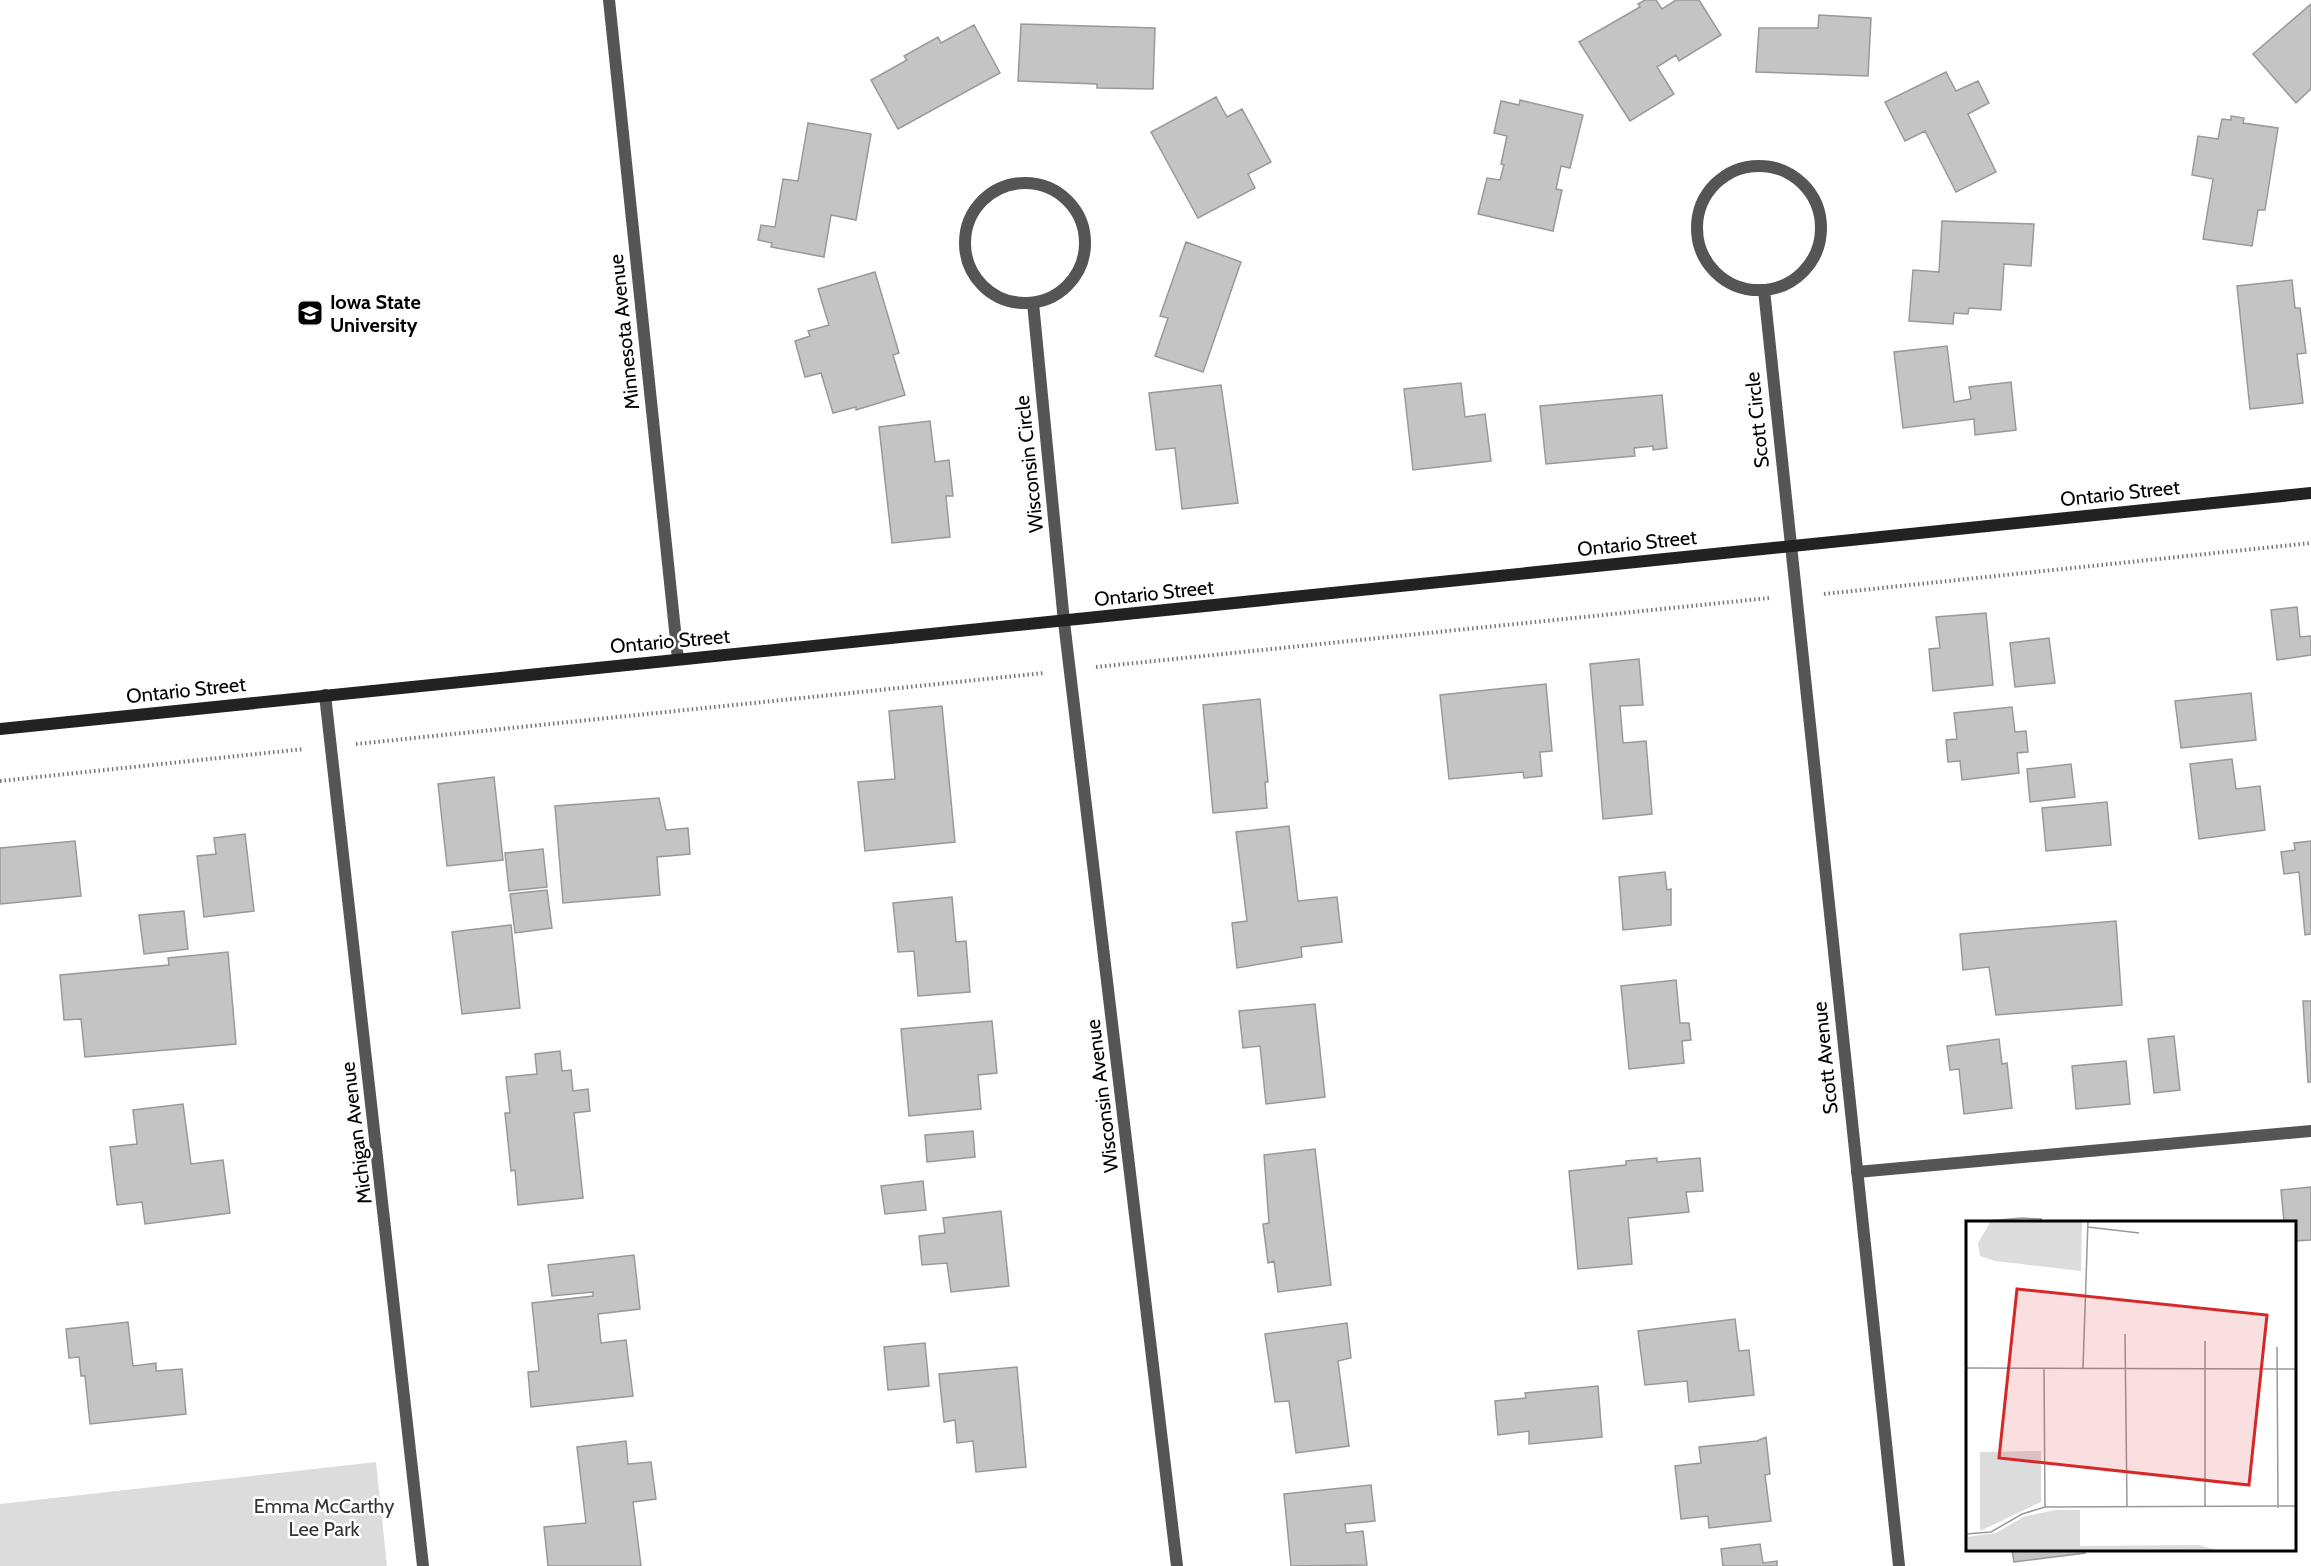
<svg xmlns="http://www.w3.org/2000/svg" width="2311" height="1566" font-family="Cabin,sans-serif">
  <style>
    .green { fill: #dcdcdc }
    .building { fill: #c4c4c4; stroke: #999; stroke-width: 1.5 }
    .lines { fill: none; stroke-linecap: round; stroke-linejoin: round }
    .path { stroke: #777; stroke-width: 4; stroke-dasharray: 1.5 3; stroke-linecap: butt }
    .lane { stroke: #555; stroke-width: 12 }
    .street { stroke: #555; stroke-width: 12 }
    .secondary { stroke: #222; stroke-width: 12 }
    .labels { text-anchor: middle; stroke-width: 5; stroke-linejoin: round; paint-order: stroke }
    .poi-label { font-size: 20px; font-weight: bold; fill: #000; stroke: #fff; text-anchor: start }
    .street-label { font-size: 20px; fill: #000; stroke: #fff }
    .park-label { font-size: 20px; fill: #333; stroke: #fff }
    .inset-road { fill: none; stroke: #999; stroke-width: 1.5 }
    .view { fill: #d62828; fill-opacity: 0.15; stroke: #d62828; stroke-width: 3 }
    .inset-edge { fill: none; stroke: #000; stroke-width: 3 }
  </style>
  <rect width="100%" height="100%" fill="#fff"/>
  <!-- green -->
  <path class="green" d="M376,1462L387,1566H0V1504Z"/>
  <!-- building -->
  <path class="building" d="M1645,0H1656L1662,9L1676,0H1699L1721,35L1679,61L1676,55L1657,67L1674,94L1630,121L1579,42L1640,7L1638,4Z
    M2311,4V89L2296,103L2253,54Z
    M1819,15L1871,18L1868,76L1756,72L1759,28H1818Z
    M1021,24L1155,28L1153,89L1097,88V84L1018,81Z
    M974,25L1000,73L898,129L871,80L907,60L904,56L938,37L941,43Z
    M1946,72L1956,91L1978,81L1989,103L1968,114L1996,172L1956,192L1925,131L1905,141L1885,102Z
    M1216,97L1227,117L1242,109L1271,162L1248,174L1255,188L1198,218L1151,132Z
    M1520,100L1583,115L1570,168L1561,166L1556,189L1562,190L1553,231L1478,214L1487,178L1500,180L1504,165L1501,164L1507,136L1494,133L1501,101L1519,105Z
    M2231,116L2244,118L2243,123L2278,128L2265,210H2258L2252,246L2203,239L2213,179L2192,175L2198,136L2218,139L2222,119L2231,120Z
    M808,123L871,134L856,220L831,215L824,257L771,247L772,243L758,240L761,225L775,227L783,179L798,181Z
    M1942,221L2034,224L2031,266L2004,264L2001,310L1969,308L1968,314L1954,313L1953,324L1909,321L1913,270L1939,272Z
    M1186,242L1241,262L1203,372L1155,356L1168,318L1160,316Z
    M875,272L899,353L893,355L905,395L856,410V407L833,413L821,373L805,377L795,341L810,336L808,331L829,325L818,289Z
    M2292,280L2295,308H2300L2306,353L2297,354L2303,403L2250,409L2237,286Z
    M1947,346L1954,402L1971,399L1969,387L2011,382L2016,430L1975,435L1974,419L1903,428L1894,352Z
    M1461,383L1465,417L1485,414L1491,461L1413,470L1404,389Z
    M1221,385L1238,503L1182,509L1175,448L1156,450L1149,393Z
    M1662,395L1667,448L1653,450V446L1634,448L1635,456L1546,464L1540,406Z
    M930,421L935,462L949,460L953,496H946L950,537L892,543L879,427Z
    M2297,607L2300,637L2311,636V655L2277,660L2271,610Z
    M1986,613L1993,685L1933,691L1929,649L1940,648L1936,617Z
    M2049,638L2055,683L2015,687L2010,643Z
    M1639,659L1643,705L1620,706L1623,743L1646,741L1652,814L1603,819L1590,664Z
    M1546,684L1552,751L1540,752L1542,776L1524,778L1523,772L1449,779L1440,695Z
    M2251,693L2256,740L2181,748L2175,701Z
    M1260,699L1268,782H1265L1267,808L1213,813L1203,705Z
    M942,706L955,842L865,851L858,782L895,779L889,711Z
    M2012,707L2015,732L2026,731L2028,752L2017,753L2019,773L1962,780L1960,761L1948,762L1946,740L1957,739L1954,713Z
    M2232,759L2236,789L2260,786L2265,830L2199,839L2190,764Z
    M2071,764L2075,797L2030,802L2027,769Z
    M494,777L503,860L447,866L438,784Z
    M659,798L666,830L688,828L690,854L657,857L660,895L563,903L555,806Z
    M2107,802L2111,845L2046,851L2042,808Z
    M1289,826L1298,901L1337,897L1342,942L1301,947L1302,957L1237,968L1232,923L1247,921L1236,832Z
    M245,834L254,911L204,917L197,856L216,854L214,838Z
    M75,841L81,896L0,904V848Z
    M2311,841V934L2305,935L2299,872L2284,874L2281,852L2295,850L2294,843Z
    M543,849L547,887L509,891L505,853Z
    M1665,872L1667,890L1671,889V925L1623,930L1619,877Z
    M547,890L552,928L515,933L510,894Z
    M952,897L956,942L966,941L970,992L918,996L914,951L898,952L893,903Z
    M184,911L188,949L144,954L139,915Z
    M2116,921L2122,1005L1996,1015L1989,967L1963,970L1960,934Z
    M511,925L520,1008L462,1014L452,932Z
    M228,952L236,1044L85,1057L81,1019L64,1020L60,975L169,965L168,958Z
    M1676,980L1680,1023H1689L1691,1040L1682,1041L1684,1063L1629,1069L1621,986Z
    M2303,1001H2311V1082H2308Z
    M1315,1004L1325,1097L1266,1104L1260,1046L1243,1048L1239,1011Z
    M992,1021L997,1073L978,1075L981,1109L909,1116L901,1029Z
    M2174,1036L2180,1090L2154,1093L2148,1039Z
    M1999,1039L2002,1064L2007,1063L2012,1108L1964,1114L1959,1069L1950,1070L1947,1046Z
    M560,1051L562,1071L571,1070L573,1091L588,1089L590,1111L574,1113L583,1198L518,1205L515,1170L511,1171L505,1113H510L506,1077L537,1074L535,1054Z
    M2126,1061L2130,1104L2076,1109L2072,1066Z
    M183,1104L191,1164L223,1160L230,1213L145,1224L142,1202L117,1205L110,1147L137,1144L133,1110Z
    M973,1131L975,1157L927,1162L925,1135Z
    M1315,1149L1331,1285L1278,1292L1274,1261L1268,1263L1263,1224L1269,1223L1264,1155Z
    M1657,1158V1162L1700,1158L1703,1191L1686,1192L1689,1212L1628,1218L1632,1264L1578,1269L1569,1171L1626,1165V1161Z
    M923,1181L926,1210L885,1214L881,1186Z
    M2311,1187V1240L2294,1241V1222H2284L2281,1190Z
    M1001,1211L1009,1286L951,1292L947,1263L922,1265L919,1236L945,1233L943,1218Z
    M2022,1218L2041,1219V1222H1976Z
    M634,1255L640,1309L598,1314L601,1343L626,1340L633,1396L531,1407L528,1372L539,1371L532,1303L593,1296V1292L552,1296L548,1265Z
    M1735,1319L1739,1351L1749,1350L1754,1395L1689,1402L1687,1381L1645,1385L1638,1331Z
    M128,1322L133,1366L156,1363V1371L182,1369L186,1414L90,1424L85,1376H81L79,1357L69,1358L66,1329Z
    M1347,1323L1351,1358L1338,1361L1349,1446L1296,1453L1289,1401L1275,1402L1265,1334Z
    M925,1343L929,1386L888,1390L884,1347Z
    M1017,1367L1026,1467L976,1472L973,1441L957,1443L955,1420L944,1422L939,1374Z
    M1598,1386L1602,1437L1529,1444V1431L1498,1435L1495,1401L1526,1398L1525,1393Z
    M1766,1437L1770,1474L1765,1475L1771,1521L1709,1528L1708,1516L1681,1519L1675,1466L1701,1463L1699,1447L1757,1441Z
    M626,1441L628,1464L651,1462L656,1499L633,1502L641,1566H548L544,1527L586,1523L577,1447Z
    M1371,1485L1375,1521L1345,1524L1346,1533L1363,1531L1367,1565L1291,1566L1284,1494Z
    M1760,1544L1763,1563L1777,1561V1566H1723L1721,1549Z
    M2012,1550H2085V1553L2014,1562Z"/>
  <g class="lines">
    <!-- path -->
    <path class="path" d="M1824,594L2311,543
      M1096,667L1769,598
      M356,744L1044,673
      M0,781L304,749"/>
    <!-- lane -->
    <path class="lane" d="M1857,1172L2311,1131"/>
    <!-- street -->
    <path class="street" d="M609,0L678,659
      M1697 228a62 62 0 1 1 124 0a62 62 0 1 1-124 0Z
      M965 243a60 60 0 1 1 120 0a60 60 0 1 1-120 0Z
      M1764,290L1899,1566
      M1033,303L1064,622L1177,1566
      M325,695L423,1566"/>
    <!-- secondary -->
    <path class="secondary" d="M0,729L2311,493"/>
  </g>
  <!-- icons -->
  <defs>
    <g id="university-square" transform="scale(1.35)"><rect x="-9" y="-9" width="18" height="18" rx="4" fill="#000" stroke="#fff"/><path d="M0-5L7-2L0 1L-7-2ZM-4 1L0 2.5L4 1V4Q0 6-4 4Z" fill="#fff"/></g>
  </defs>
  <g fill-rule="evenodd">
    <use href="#university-square" x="310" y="313"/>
  </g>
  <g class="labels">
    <!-- poi labels -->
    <g class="poi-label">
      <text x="330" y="309">Iowa State<tspan x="330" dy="23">University</tspan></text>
    </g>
    <!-- street labels -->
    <g class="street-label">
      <text transform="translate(624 332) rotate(-96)" y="7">Minnesota Avenue</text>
      <text transform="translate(1757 420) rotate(-96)" y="7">Scott Circle</text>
      <text transform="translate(1029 464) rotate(-96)" y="7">Wisconsin Circle</text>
      <text transform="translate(2120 493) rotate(-6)" y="7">Ontario Street</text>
      <text transform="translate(1637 543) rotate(-6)" y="7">Ontario Street</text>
      <text transform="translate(1154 593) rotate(-6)" y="7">Ontario Street</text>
      <text transform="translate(670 641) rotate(-5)" y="7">Ontario Street</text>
      <text transform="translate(186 690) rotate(-6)" y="7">Ontario Street</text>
      <text transform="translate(1825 1058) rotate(-96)" y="7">Scott Avenue</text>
      <text transform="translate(1102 1096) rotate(-97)" y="7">Wisconsin Avenue</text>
      <text transform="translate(356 1133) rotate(-97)" y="7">Michigan Avenue</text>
    </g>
    <!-- park labels -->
    <g class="park-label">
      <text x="324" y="1513">Emma McCarthy<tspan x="324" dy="23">Lee Park</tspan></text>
    </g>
  </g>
  <!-- overview -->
  <g transform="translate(1966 1221)">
    <rect width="330" height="330" fill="#fff"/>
    <path d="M25,0H116L115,50L29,40L14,35L12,22ZM75,230V281L14,310V231ZM89,289H114V325L232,324L256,330H0V316L30,312L57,296Z" fill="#dcdcdc"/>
    <path class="inset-road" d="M122,6L173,12M159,113L161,286M239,120V286M311,126L312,287M0,147L330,148M78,147L79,286M117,147L122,0M0,313L25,311L56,293L79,286L330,285"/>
    <path class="view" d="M51,68L301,94L283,264L33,237Z"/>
    <rect width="330" height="330" class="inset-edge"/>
  </g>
</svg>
